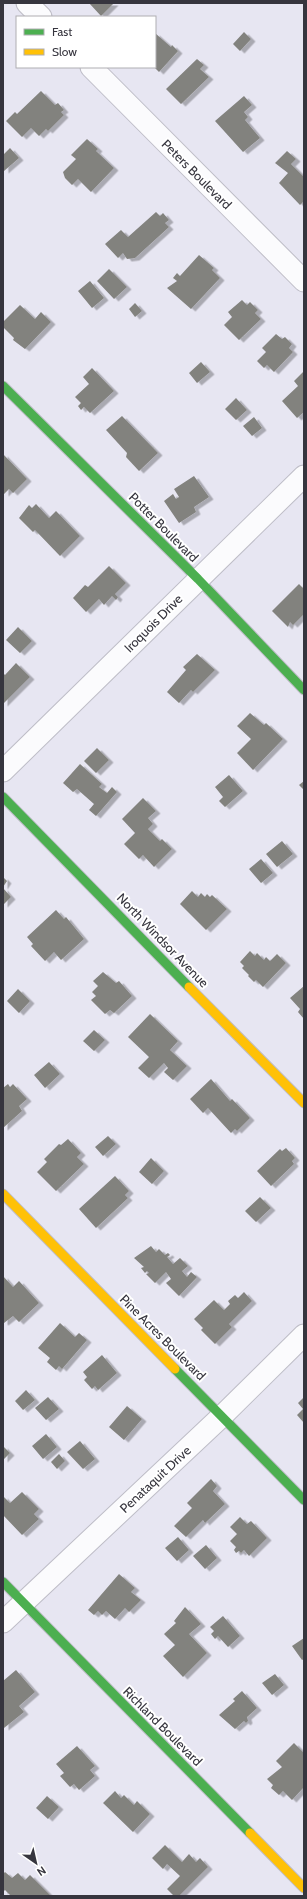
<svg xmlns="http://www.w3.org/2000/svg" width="307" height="1899" font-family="Cabin,sans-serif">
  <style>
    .building { fill: #82827e; filter: url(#shadow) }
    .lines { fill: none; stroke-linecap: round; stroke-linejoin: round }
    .street-casing { stroke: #bebdc7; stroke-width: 23 }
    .fast-casing { stroke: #bebdc7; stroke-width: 11 }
    .slow-casing { stroke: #bebdc7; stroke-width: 11 }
    .street { stroke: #fbfbfd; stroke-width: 21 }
    .fast { stroke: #4caf50; stroke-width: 9 }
    .slow { stroke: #ffc107; stroke-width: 9 }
    .labels { text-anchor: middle; stroke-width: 4; stroke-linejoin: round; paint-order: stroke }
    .street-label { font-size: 13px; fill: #36353e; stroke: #fff }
  </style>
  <defs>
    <filter id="shadow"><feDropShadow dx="4.5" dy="2.5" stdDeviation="0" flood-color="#0004"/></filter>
  </defs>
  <rect width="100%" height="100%" fill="#e7e6f2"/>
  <!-- building -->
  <path class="building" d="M89,3H114L101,16Z
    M244,32L251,39L240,51L233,44Z
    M155,33L171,47L172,45L178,51L159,72L155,68Z
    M197,59L204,65L200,69L209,77L181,104L166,89Z
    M41,91L55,105L58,103L64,110L61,112L64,115L48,131L46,129L39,136L31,128L22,137L6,121L15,112L17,114Z
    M244,96L252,105L244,112L248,117L245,120L260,138L243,152L215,121Z
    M87,139L98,149L96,151L114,168L91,192L78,179L72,185L65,178L63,172L76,159L71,155Z
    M10,148L19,158L4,171L3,155Z
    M287,151L296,159L291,164L304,177V201L300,205L279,183L288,173L275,163Z
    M156,212L160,216L163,213L169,220L165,223L169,227L135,258L127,259L123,253L118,258L105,244L121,230L128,237Z
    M199,255L214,268L212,270L220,278L191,309L167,288L177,281L173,278L177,273L180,276Z
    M109,269L127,287L114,299L97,281Z
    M90,281L104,298L92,308L78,291Z
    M242,300L247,305L250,302L258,310L255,313L261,319L239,340L224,325L232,317L228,312Z
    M135,303L142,311L135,317L129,309Z
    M20,305L35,319L41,312L51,322L25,349L13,340L14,338L3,327V322Z
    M276,334L282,339L285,337L292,344L289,348L293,352L274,372L267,365L264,368L257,361L266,352L262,348Z
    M201,362L210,372L197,383L189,373Z
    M92,368L114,391L90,413L84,407L81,410L78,406L81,403L75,397L89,384L83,377Z
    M304,371V412L297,418L282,401L298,386L294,381Z
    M236,398L247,410L236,420L225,409Z
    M122,416L158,453L139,471L126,457L127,453L106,430Z
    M254,417L262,428L252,436L243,426Z
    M3,454L27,479L13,493L9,489L4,494Z
    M194,476L209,497L194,507L196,512L179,523L164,501L173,494L176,499L179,497L174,489Z
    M36,504L49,518L56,511L80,536L60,556L35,530L33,532L19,518L29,505L32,508Z
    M109,566L126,583L115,594L118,597L116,600L112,596L104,605L99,599L86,612L73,598L85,585L88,587Z
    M299,584L304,589V614L293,625L290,622L288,627L272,611Z
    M18,627L32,641L20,653L6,640Z
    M197,654L215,670L193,692L191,690L179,703L167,692L186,670L183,667Z
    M16,663L30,677L3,704V673L5,675Z
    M250,713L264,725L266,723L283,739L253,770L237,753L251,739L237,726Z
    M97,748L109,760L96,773L84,761Z
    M80,764L102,784L99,787L107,793L112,787L117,792L96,816L89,810L94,804L77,789L73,792L63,783Z
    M229,775L243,791L225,807L219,801L223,797L215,787Z
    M304,781V790L299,785Z
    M143,798L156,811L148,818L153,824L148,829L160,841L162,839L172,849L154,867L143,855L139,859L124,844L135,833L122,819Z
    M282,841L293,854L277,867L266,854Z
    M261,859L273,873L261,883L249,869Z
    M3,877L7,881L3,887Z
    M3,888L11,897L3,905Z
    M192,891L198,897L201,893L205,897L207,894L210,897L212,895L227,909L206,930L180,904Z
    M56,910L64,919L66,917L84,939L61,960L54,952L45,961L31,946L33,944L27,937Z
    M250,951L255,956L257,953L264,960L266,957L270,961L277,954L286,963L263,987L256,980L254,982L248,976L249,975L242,968L244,966L240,962Z
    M103,972L116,983L119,981L132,996L114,1013L110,1010L105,1014L91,1000L96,996L92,992L98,986L93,981Z
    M304,986V1019L298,1012L300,1009L290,998Z
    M18,989L30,1001L19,1013L7,1001Z
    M150,1014L178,1041L170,1050L187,1066L173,1080L164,1072L168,1068L164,1063L149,1078L138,1068L149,1057L128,1037Z
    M94,1030L105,1040L94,1051L83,1041Z
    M49,1062L60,1074L45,1088L34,1075Z
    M211,1079L230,1101L232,1099L250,1118L237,1131L235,1129L231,1133L208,1108L203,1113L190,1099Z
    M8,1084L10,1087L13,1084L27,1099L19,1106L22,1111L3,1128V1088Z
    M108,1136L116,1144L103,1156L95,1147Z
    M68,1139L81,1153L77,1157L84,1164L56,1191L37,1172L47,1162L44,1159L59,1144L61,1145Z
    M286,1148L295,1158L292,1161L294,1164L271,1186L257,1171L280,1149L282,1151Z
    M151,1158L164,1171L152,1184L139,1172Z
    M115,1176L129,1191L125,1195L128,1198L96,1228L79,1209Z
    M260,1197L271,1208L256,1222L245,1211Z
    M151,1246L156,1252L159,1249L165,1255L168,1253L170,1255L167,1257L173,1264L180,1258L188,1266L182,1271L187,1277L191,1272L197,1277L179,1296L166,1283L171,1279L166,1272L155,1283L146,1274L149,1273L147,1271L145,1273L141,1268L144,1267L134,1258Z
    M3,1276L13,1287L19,1281L39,1303L19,1322L13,1316L4,1323L3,1322Z
    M244,1292L252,1301L229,1324L232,1327L215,1344L201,1330L203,1328L194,1319L214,1300L224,1310L230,1304L228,1301L235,1295L238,1298Z
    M60,1323L75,1337L79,1333L87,1340L62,1369L59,1366L56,1370L47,1362L50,1358L38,1348Z
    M102,1355L117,1373L98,1390L95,1386L92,1389L84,1380L87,1377L83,1372Z
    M26,1390L35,1400L23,1410L15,1401Z
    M48,1397L59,1409L46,1420L35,1408Z
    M304,1397V1423L297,1415L303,1409L298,1403Z
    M127,1406L142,1419L124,1440L109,1427Z
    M46,1434L57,1447L43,1459L32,1446Z
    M80,1441L95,1459L83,1469L67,1452Z
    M3,1446L10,1453L3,1460Z
    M59,1454L65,1461L57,1469L51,1462Z
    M211,1479L217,1486L213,1491L225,1504L205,1523L203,1520L186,1537L174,1526L192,1508L187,1503Z
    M22,1492L39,1509L34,1514L39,1519L22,1535L3,1515V1496L10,1503Z
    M240,1517L247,1524L251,1521L267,1538L249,1556L244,1550L241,1553L239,1551L236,1553L234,1550L236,1547L230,1541L237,1534L230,1527Z
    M178,1537L189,1550L177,1561L165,1548Z
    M206,1545L217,1558L205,1569L193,1556Z
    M119,1574L135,1588L131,1592L141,1600L129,1612L125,1608L115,1619L106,1611L102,1615L98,1611L94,1615L88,1610Z
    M185,1607L201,1624L189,1634L207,1653L183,1677L163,1656L175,1645L164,1634L176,1623L174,1621Z
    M223,1616L240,1636L228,1647L218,1636L215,1639L211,1634L214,1631L210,1627Z
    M304,1638V1659L302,1660L292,1646Z
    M16,1670L35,1692L19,1706L24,1712L4,1728L3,1681Z
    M275,1674L284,1685L272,1695L262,1683Z
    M242,1691L257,1708L247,1717L248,1721L246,1723L244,1721L235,1729L219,1715L235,1701L233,1699Z
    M294,1743L304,1753V1787L292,1800L283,1791L279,1795L271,1788L273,1785L267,1779L282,1767L276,1761Z
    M77,1746L95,1766L90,1770L95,1776L79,1790L74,1784L70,1787L60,1776L64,1773L56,1764Z
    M115,1791L121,1798L124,1795L134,1805L137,1801L150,1814L133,1832L103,1803Z
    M47,1796L59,1807L48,1819L36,1808Z
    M165,1845L182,1862L189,1854L196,1862L200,1858L208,1867L179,1896H174L167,1889L180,1876L167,1864L163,1869L152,1858Z
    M5,1872L12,1878L18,1873L25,1880L30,1875L51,1896H11L5,1890L3,1892V1874Z"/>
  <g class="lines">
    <!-- street casing -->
    <g class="street-casing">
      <path id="street" d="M27,3L41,17
        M91,67L304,281
        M3,771L304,476
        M3,1622L222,1416L304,1335"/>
    </g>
    <!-- fast casing -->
    <g class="fast-casing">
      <path id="fast" d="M3,386L198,579L304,690
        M3,797L189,987
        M175,1369L304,1500
        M3,1582L250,1833"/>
    </g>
    <!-- slow casing -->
    <g class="slow-casing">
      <path id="slow" d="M189,987L304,1103
        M3,1194L175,1369
        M250,1833L304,1888"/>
    </g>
    <!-- street -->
    <use href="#street" class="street"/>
    <!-- fast -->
    <use href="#fast" class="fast"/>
    <!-- slow -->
    <use href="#slow" class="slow"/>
  </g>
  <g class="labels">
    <!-- street labels -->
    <g class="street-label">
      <text transform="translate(197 174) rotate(45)" y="5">Peters Boulevard</text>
      <text transform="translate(164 527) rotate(45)" y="5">Potter Boulevard</text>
      <text transform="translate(153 623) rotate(-45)" y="5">Iroquois Drive</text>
      <text transform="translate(163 940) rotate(46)" y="5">North Windsor Avenue</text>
      <text transform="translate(163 1337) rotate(45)" y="5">Pine Acres Boulevard</text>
      <text transform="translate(155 1479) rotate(-43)" y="5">Penataquit Drive</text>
      <text transform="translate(163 1726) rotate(45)" y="5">Richland Boulevard</text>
    </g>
  </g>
  <!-- border -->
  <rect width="307" height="1899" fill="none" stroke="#36353e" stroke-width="8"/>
  <!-- legend -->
  <rect x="16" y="16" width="140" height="52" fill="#ffffff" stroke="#afaeb2"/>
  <rect x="24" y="29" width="20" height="6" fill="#4caf50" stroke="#afaeb2"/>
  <text x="52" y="36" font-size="12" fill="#36353e">Fast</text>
  <rect x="24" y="49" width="20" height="6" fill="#ffc107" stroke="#afaeb2"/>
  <text x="52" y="56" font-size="12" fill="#36353e">Slow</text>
  <!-- north arrow -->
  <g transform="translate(36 1863) rotate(146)" stroke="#ffffff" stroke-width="3" paint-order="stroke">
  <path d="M0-3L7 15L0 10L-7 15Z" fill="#36353e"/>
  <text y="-6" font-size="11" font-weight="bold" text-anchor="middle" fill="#36353e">N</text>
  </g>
</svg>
